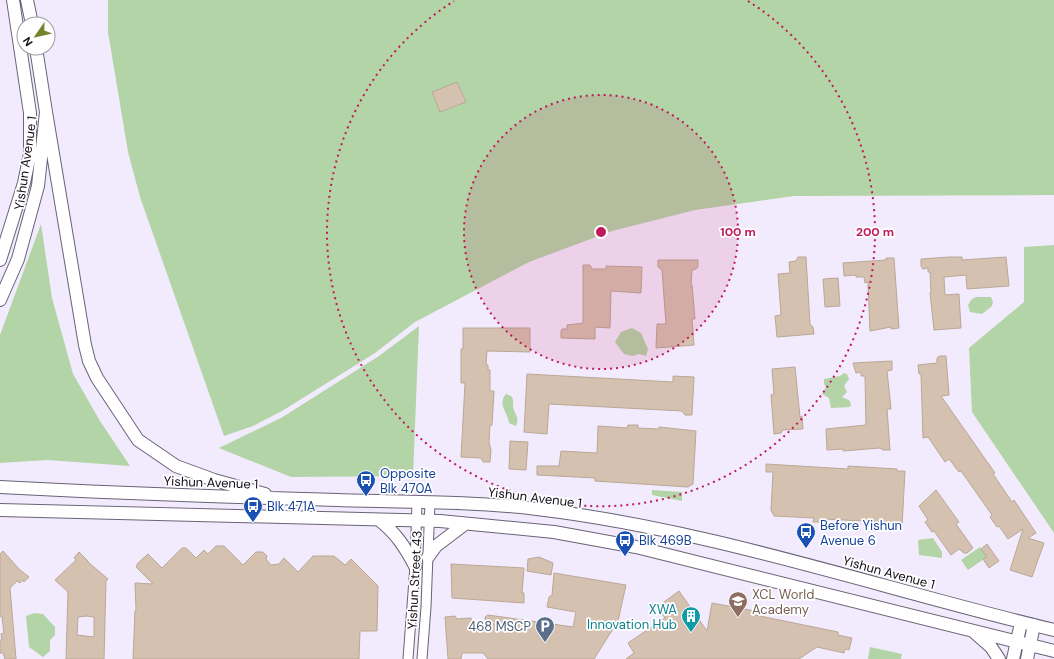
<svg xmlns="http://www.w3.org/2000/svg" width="1054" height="659" font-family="'DM Sans',sans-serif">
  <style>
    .green { fill: #b2d4a7 }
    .building { fill: #d5c1b0; stroke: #baa796; fill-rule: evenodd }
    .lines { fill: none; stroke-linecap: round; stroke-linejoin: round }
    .minor-casing { stroke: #6a6276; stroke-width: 11 }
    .major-casing { stroke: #6a6276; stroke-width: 14 }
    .minor { stroke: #fff; stroke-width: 9 }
    .major { stroke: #fff; stroke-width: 12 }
    .ring { fill: none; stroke: #c2185b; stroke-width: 2; stroke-dasharray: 2 4 }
    .labels { text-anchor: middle; stroke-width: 3.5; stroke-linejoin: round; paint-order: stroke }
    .street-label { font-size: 13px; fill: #110e16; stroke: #fff }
    .transit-label { font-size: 13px; fill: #164399; stroke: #fff; text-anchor: start }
    .education-label { font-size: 13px; fill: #785e54; stroke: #fff; text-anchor: start }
    .culture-label { font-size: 13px; fill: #0d838f; stroke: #fff; text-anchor: end }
    .service-label { font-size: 13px; fill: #4e5e75; stroke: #fff; text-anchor: end }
    .centre { fill: #c2185b; stroke: #fff; stroke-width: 2 }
    .ring-label { font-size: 12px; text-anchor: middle; font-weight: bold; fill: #c2185b; stroke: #fff; stroke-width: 3.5; stroke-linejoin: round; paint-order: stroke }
  </style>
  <rect width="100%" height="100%" fill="#f2ebfd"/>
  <!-- green -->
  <path class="green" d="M108,0H1054V195L794,196L695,210L612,231L529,262L415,322L375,353L282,411L253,426L224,436L140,197L128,152L108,32Z
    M41,224L52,298L73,374L100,421L130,466L47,460L0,463V335Z
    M1054,245V533L972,412L969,348L1024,302V247Z
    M976,297H991L993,302L992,306L982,314L970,312L968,305L972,299Z
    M419,326L413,476L291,477L219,448L281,418L379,356Z
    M632,328L641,333L648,349L646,356L639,354L633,356L624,354L615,342L621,332Z
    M844,373L847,374L849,379L844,386L847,392L842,397L849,400L851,404L850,407L831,408L829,398L822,394L826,387L824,384V379L840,376Z
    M506,394L511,396C514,400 513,401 513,406C514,414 520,417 516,426L509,423C508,412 497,405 506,394Z
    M652,490L682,492V501L652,495Z
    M933,538L942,552V558L919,555L918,540Z
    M980,547L987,557L968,570L961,560Z
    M34,613L43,614L55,627V635L50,640V651L43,657L29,647L26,616Z
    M870,647L902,654L901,659H868Z"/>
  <!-- building -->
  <path class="building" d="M457,82L466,102L440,112L432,92Z
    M798,257H806L810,324L813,327L814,334L777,337L775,316L781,315L778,274L790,273L789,262L796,261Z
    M950,257H962V260L1006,257L1009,286L967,289L966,275L944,277L945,295L959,294L961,328L934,330L930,293H931L930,272H928V268L923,269L921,266V259Z
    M886,258H894L899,328L891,329V327L870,331L868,282L865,283L864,277H856V275L844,276L843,263L886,260Z
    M658,260H698V267L696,269L692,270L691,286L692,285L695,319H692L694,345L656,348L657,324H666L662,270L658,267Z
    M583,265H590L592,269H606V266L642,267L641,293L611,291L610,328L595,327V339L561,338V331L562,329H567V325L583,323Z
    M838,278L840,306L825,307L823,279Z
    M463,328H530V352L487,351L486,365H488V370H490V391H494L492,425H490L489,442L491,450L490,462H483L481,458L461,457L465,383H461V349H463Z
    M939,356H946L949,395L941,396L995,473L993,474L1012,502L1014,500L1036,533L1028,538L1044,543L1032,577L1010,570L1023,529L1008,539L999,526L997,527L990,517L992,515L961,471L959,472L949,459L945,462L928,437L923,438L921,374H919L918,365L937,363V358Z
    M892,361V370L887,371L891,409H887L890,450H883L880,448L843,451V449L827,450L826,429L866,425L865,376H861V372L856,373L853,363Z
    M795,367L800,417L802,416L803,429L783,430L781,433L774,434L771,395L774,394L772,369Z
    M527,374L673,382V376L694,377L692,415H685L682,411L549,404L547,434L524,432Z
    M628,425H638V428L659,429V427L696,431L693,484L688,487L595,481V478L537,475V466H559L561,451L597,453L598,426L627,428Z
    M510,441L528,442L526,470L509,469Z
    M766,464L848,469V466L897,469V471H905L902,527L886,526V522L822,519V522H813L814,518L774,516L771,510L773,472H766Z
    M936,490L959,522L956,524L973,548L967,553H964L959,549L951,555L934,531L932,532L925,522L928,520L919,506Z
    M987,544L999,561L989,568L983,559L987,557L981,549Z
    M216,546H224L243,565L256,552H263L267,556L266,559L271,565L279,564L284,558L298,572L313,556H334L345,565L351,559L378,586L377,631H360L359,659H133L135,611L136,610L135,583L153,584L136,567L138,563L148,554L162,568L182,548H186L196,558L204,550L208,554Z
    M3,551L19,569L29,577L24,582L22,580L20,583L17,581L10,588L16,659H5L3,653H0V640H2L1,634L4,633L2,617L0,616V554Z
    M79,552L88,561V562L108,579L106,581L104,659H66L68,592L55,580L76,560L74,558ZM86,616L94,617V637L77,635L78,617Z
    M539,557L553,563L551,575L527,571L528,559Z
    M451,564L524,568L522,593H524V603L452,598Z
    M554,573L626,585L618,621L594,659H488L483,653H462L461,659H448L445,617L455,616L457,619L471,618L472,622L486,630L485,617L488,615L573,627L576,612L547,607L549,597L552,595Z
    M679,591L707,631L712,603L755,611V615L838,632V635L852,638L849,650L845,649L844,653L817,647L799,659H626L634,653L628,643L665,618L657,607Z"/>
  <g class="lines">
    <!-- minor casing -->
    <g class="minor-casing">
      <path id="minor" d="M408,659L415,566L417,502
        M422,659L426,607L430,502"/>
    </g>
    <!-- major casing -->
    <g class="major-casing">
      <path id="major" d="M27,0L32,24
        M46,112L85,345L89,361L97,378L138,440L176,466L214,480L265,494
        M0,260L24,183L30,154V113L13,0
        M0,300L18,259L38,186L46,112L36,48
        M0,487C113,493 225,497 338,500C404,502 471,501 537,509C713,530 882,589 1054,630
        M0,510L440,521L554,532L636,547L1054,651
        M379,520C396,533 405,547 415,566
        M428,557L436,546L465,524
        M974,632L991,647L999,659
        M1013,659L1021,623
        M1027,659L1034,625"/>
    </g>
    <!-- minor -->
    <use href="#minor" class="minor"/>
    <!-- major -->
    <use href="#major" class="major"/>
  </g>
  <!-- distance rings -->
  <circle cx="601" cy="232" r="137" fill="#c2185b" fill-opacity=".12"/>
  <g class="ring">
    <circle cx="601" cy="232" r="137"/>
    <path d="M748 1A274 274 0 1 1 454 1"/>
  </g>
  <!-- icons -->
  <defs>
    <g id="bus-pin" transform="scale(1)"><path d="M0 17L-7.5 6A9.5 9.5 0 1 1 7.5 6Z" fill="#1a4fb4" stroke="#fff"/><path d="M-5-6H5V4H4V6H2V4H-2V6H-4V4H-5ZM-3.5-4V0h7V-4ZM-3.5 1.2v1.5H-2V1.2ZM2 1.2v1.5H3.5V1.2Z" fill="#fff"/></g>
    <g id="school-pin" transform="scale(1)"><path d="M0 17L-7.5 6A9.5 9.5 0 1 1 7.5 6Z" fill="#8d6e63" stroke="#fff"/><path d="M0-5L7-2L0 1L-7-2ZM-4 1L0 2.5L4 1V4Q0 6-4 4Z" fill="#fff"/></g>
    <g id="building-pin" transform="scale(1)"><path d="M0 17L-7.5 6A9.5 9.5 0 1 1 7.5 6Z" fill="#0f9aa8" stroke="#fff"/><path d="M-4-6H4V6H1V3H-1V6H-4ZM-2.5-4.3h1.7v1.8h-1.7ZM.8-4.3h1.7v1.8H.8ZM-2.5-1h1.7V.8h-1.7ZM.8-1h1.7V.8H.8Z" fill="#fff"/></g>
    <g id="parking-pin" transform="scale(1)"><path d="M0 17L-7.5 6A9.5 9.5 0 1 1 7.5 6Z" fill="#5c6f8a" stroke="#fff"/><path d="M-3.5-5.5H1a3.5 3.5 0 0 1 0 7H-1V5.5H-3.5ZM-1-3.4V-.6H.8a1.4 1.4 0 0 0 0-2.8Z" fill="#fff"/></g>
  </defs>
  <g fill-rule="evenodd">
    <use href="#bus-pin" x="366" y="480"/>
    <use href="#bus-pin" x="253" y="506"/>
    <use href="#bus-pin" x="806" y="532"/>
    <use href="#bus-pin" x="625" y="540"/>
    <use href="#school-pin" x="738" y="601"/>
    <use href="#building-pin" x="691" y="616"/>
    <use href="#parking-pin" x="545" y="626"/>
  </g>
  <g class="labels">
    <!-- street labels -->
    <g class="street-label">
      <text transform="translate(25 163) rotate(-82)" y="5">Yishun Avenue 1</text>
      <text transform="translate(211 482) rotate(2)" y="5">Yishun Avenue 1</text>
      <text transform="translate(535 497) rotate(7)" y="5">Yishun Avenue 1</text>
      <text transform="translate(889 572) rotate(15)" y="5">Yishun Avenue 1</text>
      <text transform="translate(414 580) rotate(-87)" y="5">Yishun Street 43</text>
    </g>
    <!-- transit labels -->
    <g class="transit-label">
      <text x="380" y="478">Opposite<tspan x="380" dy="15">Blk 470A</tspan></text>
      <text x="267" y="511">Blk 471A</text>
      <text x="820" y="530">Before Yishun<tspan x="820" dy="15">Avenue 6</tspan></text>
      <text x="639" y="545">Blk 469B</text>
    </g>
    <!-- education labels -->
    <g class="education-label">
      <text x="752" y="599">XCL World<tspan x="752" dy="15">Academy</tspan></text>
    </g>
    <!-- culture labels -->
    <g class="culture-label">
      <text x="677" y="614">XWA<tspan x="677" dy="15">Innovation Hub</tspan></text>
    </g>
    <!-- service labels -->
    <g class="service-label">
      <text x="531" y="631">468 MSCP</text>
    </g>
  </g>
  <circle cx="601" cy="232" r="6" class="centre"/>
  <g class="ring-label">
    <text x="738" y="236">100 m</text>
    <text x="875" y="236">200 m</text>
  </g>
  <!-- north arrow -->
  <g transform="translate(36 36) rotate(236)"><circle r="19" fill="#ffffff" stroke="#a09fa2"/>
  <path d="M0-3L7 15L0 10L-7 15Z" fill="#78812c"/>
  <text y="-6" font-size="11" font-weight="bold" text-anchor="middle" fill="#110e16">N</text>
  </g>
</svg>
